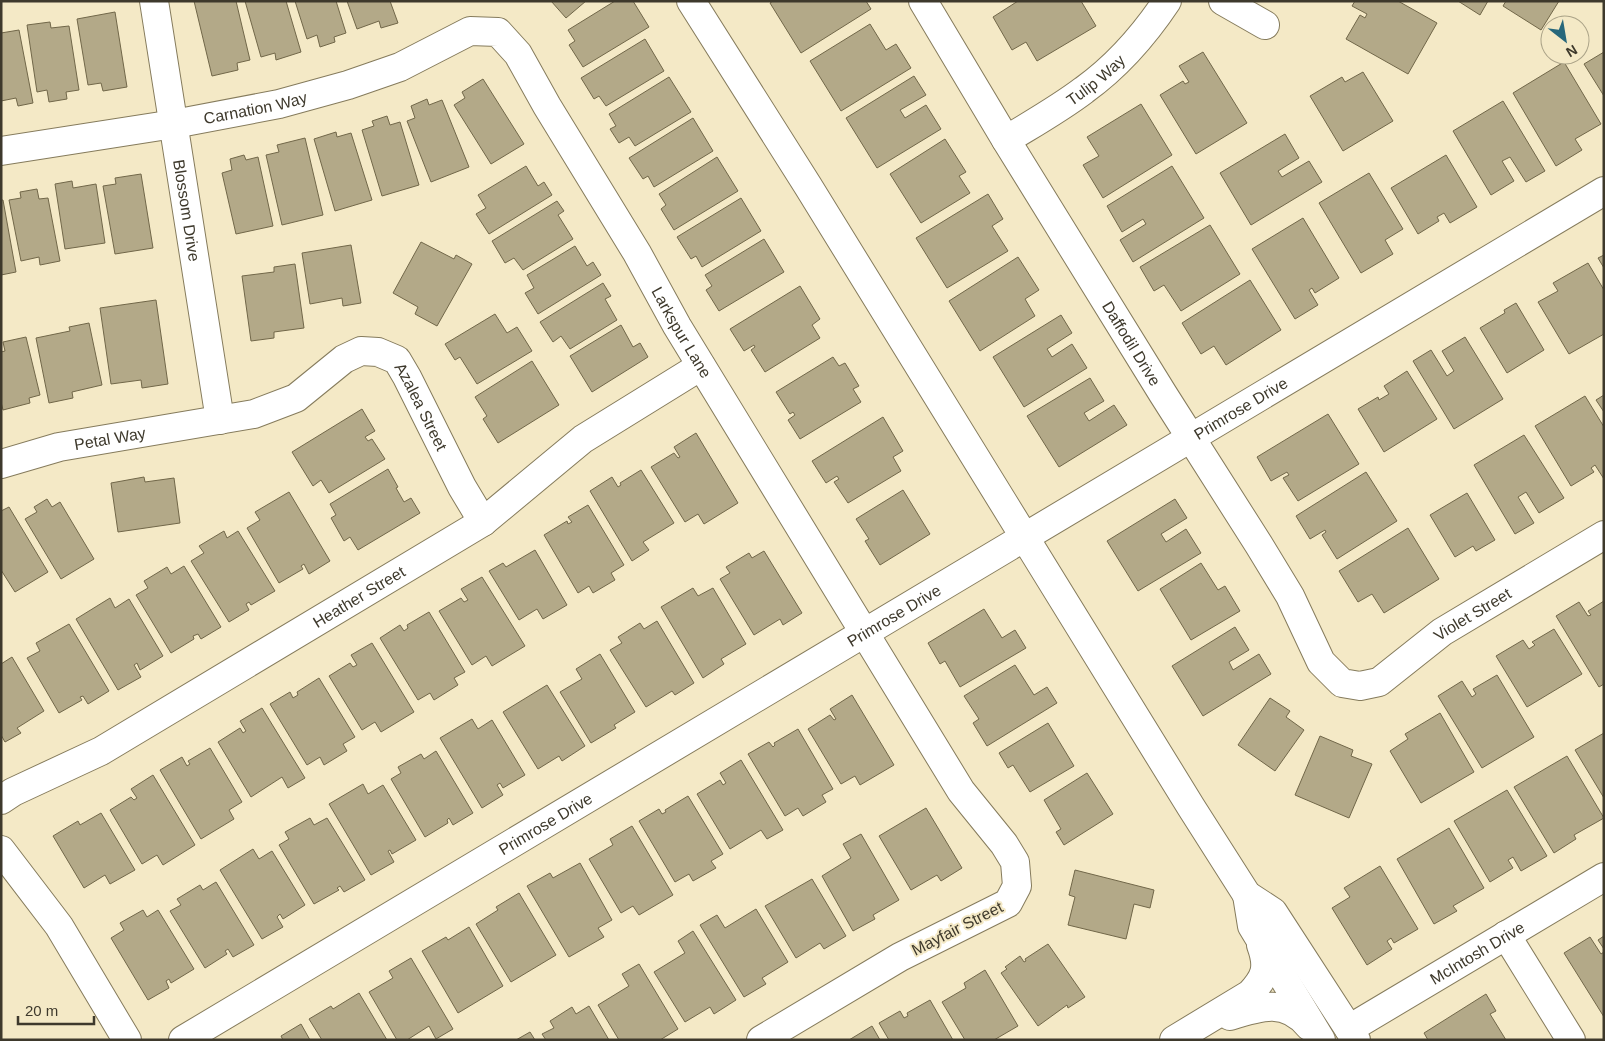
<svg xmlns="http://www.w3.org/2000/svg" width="1605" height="1041" font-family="Helvetica,sans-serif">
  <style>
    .building { fill: #b3a988; stroke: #716749 }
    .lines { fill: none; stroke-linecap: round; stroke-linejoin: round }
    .minor-casing { stroke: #857b5c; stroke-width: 30 }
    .minor { stroke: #fff; stroke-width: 28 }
    .labels { text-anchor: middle; stroke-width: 4; stroke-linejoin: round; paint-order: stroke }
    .street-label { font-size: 16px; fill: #3e392c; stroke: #f4e9c6 }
  </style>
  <rect width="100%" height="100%" fill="#f4e9c6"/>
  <!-- building -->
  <path class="building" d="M194,1H236L250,60L237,63L238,70L212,76Z
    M245,1H286L301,52L276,60L275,53L261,57Z
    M295,1H336L346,33L334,37L335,42L320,47L317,35L307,39Z
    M347,1H390L398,23L381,28L379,21L357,29Z
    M551,1H586L566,18Z
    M615,1H633L649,27L583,67L569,45L575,41L568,30Z
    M773,1H866L871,9L801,53L770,3Z
    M1018,1H1081L1096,26L1037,61L1026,42L1012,50L993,17Z
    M1355,1H1398L1437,23L1408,74L1346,39L1360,15L1365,18L1367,14L1352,6Z
    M1458,1H1488L1480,15Z
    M1506,1H1559L1541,30L1503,6Z
    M115,12L127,87L103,91L101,83L88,85L77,19Z
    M50,22L51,28L69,26L79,90L66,92L67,99L49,102L47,90L37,92L27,25Z
    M870,24L886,50L896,44L911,68L841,111L810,61Z
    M19,30L33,103L18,106L16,98L1,101V33Z
    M645,39L664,71L606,106L599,96L594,99L581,78Z
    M1203,52L1247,123L1196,154L1160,95L1183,81L1185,84L1189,82L1179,66Z
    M1604,52V96L1584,64Z
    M1564,62L1601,124L1575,139L1582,150L1556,166L1513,93Z
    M1363,72L1393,121L1343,151L1310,96L1342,77L1345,82Z
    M914,76L926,95L900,110L905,118L926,105L941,129L877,168L846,118Z
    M669,77L691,112L635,146L629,137L619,143L610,129L616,126L609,114Z
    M483,79L524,144L491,164L454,105L465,98L462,92Z
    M427,99L429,105L442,100L469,167L431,182L407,121L415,118L411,106Z
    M1503,101L1545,171L1526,182L1510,157L1502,161L1514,181L1491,195L1453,131Z
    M1141,104L1172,155L1103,198L1083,165L1099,156L1087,137Z
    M387,116L390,125L400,122L419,185L382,196L362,130L374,126L372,121Z
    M693,118L713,151L654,187L648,176L643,179L629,158Z
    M336,132L337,137L351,133L372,200L335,211L314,139Z
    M1285,134L1299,158L1278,171L1282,177L1309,161L1322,182L1251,225L1220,173Z
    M305,138L323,215L282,225L266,155L279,152L277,145Z
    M945,139L966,172L959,176L970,193L921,223L890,174Z
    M244,155L246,160L258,157L273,226L236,234L222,173L232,170L230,159Z
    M1446,155L1477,207L1450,223L1444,213L1437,217L1439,221L1418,234L1391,188Z
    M717,157L738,191L674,230L661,209L666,205L659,194Z
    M526,166L538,186L544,182L552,195L489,234L476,214L486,208L478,195Z
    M1172,166L1204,218L1133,262L1120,240L1146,224L1143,219L1122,232L1107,206Z
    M1369,173L1403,229L1385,240L1393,254L1361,273L1319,203Z
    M141,174L153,248L115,254L103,186L116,184L115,178Z
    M72,181L73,188L96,184L105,243L65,249L55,184Z
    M37,189L39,199L48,198L60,261L40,265L39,257L21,261L9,200L21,198L20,192Z
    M988,194L1003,219L992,226L1008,251L947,288L916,238Z
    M741,198L761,231L702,267L696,256L691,259L677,237Z
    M1,200H3L16,272L1,275Z
    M557,201L564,211L558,215L573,239L523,270L514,258L505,263L492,241Z
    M1303,218L1339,278L1315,293L1312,288L1309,290L1318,305L1295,319L1252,249Z
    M1210,225L1240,274L1181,311L1164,285L1154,291L1140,267Z
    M764,239L784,272L719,311L706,290L712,286L705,275Z
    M421,242L454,259L456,255L472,264L437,326L415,314L418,307L393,293Z
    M351,245L361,303L343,306L342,298L310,304L302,253Z
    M575,246L587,266L593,262L601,275L538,314L525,293L534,288L527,275Z
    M1604,255V268L1598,258Z
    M1018,257L1039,290L1025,299L1035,316L980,351L949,301Z
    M1588,263L1604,290V334L1569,354L1538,302L1558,291L1553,283Z
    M295,264L304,328L274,332V338L251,341L242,276L274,272V267Z
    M1250,280L1281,330L1226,365L1214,346L1201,354L1182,323Z
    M603,283L611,296L605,299L617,320L570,349L561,336L553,342L540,322Z
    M800,286L820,319L812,325L820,338L765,372L751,350L755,347L754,345L744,351L730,329Z
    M156,300L168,384L142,388L141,380L111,384L100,308Z
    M1516,303L1544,350L1507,373L1480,328L1505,313L1504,310Z
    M495,314L507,333L517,327L532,351L477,384L460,357L455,360L445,344Z
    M1061,315L1072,333L1047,349L1052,357L1072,344L1087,368L1024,407L993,357Z
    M89,323L102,385L72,392L73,398L49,403L36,338L70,331L69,327Z
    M621,325L633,347L640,343L648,357L592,392L570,356Z
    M26,337L40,395L29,398L30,403L3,410L1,402V352L5,351L3,342Z
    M1465,337L1503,399L1454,429L1413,361L1431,350L1447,376L1454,371L1442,351Z
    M833,357L839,366L845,363L859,386L853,389L861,402L800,439L788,420L795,415L793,412L790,414L776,392Z
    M532,361L559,405L498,443L483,419L487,416L475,397Z
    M1407,371L1437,419L1384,452L1358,409L1378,397L1379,400L1389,394L1384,386Z
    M1090,378L1104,401L1084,413L1089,421L1114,405L1127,425L1059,467L1027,416Z
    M1604,395V412L1596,400Z
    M1585,396L1604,427V479L1595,465L1591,468L1594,472L1571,486L1535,426Z
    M362,409L375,431L365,437L368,441L372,439L385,459L329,493L321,480L313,486L292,452Z
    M1328,414L1359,464L1298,501L1283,478L1289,475L1287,472L1271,481L1257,457Z
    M883,417L903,451L893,457L901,471L848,503L834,482L839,479L837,476L826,483L812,461Z
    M696,433L738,503L704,524L698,514L685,522L651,467L674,453L678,458L680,457L674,447Z
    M1524,435L1564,498L1539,513L1526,492L1518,497L1534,523L1515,534L1474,465Z
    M388,469L398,487L396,488L404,502L411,498L420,513L358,550L350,537L344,541L331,518L336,515L330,504Z
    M641,470L674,523L643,542L649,550L632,561L590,491L612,477L618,487L621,485L620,483Z
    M1366,472L1397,521L1337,559L1322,535L1326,532L1325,530L1310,539L1296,516Z
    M144,477L145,482L174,478L180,523L118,532L111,483Z
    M903,490L930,534L880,565L865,541L869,539L856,519Z
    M289,492L330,561L309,574L304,564L301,566L303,569L279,583L247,528L260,520L255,512Z
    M1467,493L1495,540L1476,551L1473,546L1455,557L1430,515Z
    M47,499L52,507L60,502L94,559L61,579L25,519L37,512L34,507Z
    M1175,499L1187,518L1161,534L1166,542L1186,529L1201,553L1138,591L1107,541Z
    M588,505L624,565L611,573L615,580L593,593L589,586L578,593L544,535L567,521L568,524L572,522L568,517Z
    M9,507L48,572L15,592L1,570V511Z
    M1408,528L1439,579L1384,613L1372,594L1358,602L1339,571Z
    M224,531L227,538L238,531L275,591L251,605L249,602L246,604L249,610L229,622L191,561L204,553L199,546Z
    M535,550L567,605L543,619L537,609L519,620L489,571L503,563L506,567Z
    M764,551L802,613L783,625L780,619L754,635L720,579L730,573L726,567L749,553L752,558Z
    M1201,563L1218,590L1225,586L1240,611L1191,640L1160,589Z
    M184,566L221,627L201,639L198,634L193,636L194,639L171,653L136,595L148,588L144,581L167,567L171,574Z
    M482,577L525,646L492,666L486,656L472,665L439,611L461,598L464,602L468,600L461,589Z
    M693,588L698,596L713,588L746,644L721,659L724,664L703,678L661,607Z
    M110,598L115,608L129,599L163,656L140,670L137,663L134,665L141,677L118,690L76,619Z
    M1604,601V684L1599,687L1556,616L1579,602L1588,616L1591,615L1588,611Z
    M984,609L1002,638L1015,630L1026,648L960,687L945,661L940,664L928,643Z
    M429,612L465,672L454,678L458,685L434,700L430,693L418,700L380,638L400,625L404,631L408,628L407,625Z
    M657,621L694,683L675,695L672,691L646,707L610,650L622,643L618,637L640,623L644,629Z
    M69,624L109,691L88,704L83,696L80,697L82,700L59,713L27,658L40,651L36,643Z
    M1235,627L1249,650L1229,662L1233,670L1259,654L1271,674L1203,716L1172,666Z
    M1554,629L1582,674L1527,707L1496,656L1523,640L1529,649L1535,645L1532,642Z
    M372,643L414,712L381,732L375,722L362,730L329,676L350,663L353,667L357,665L351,655Z
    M600,654L635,712L614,725L616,728L591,743L560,692L582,679L576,669Z
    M12,657L44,711L17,728L21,733L5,742L1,735V664Z
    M1015,665L1034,695L1047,687L1057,703L987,746L973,723L979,719L964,696Z
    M1497,675L1534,737L1482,768L1438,696L1462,681L1472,697L1476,694L1473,689Z
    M319,678L355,737L343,744L347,751L324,765L320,757L307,765L270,704L290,692L293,698L298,695L297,692Z
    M547,685L585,746L562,761L559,756L538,769L503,712Z
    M852,695L894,765L860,785L855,776L841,784L808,729L830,715L834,720L836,719L830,709Z
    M1270,698L1290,711L1286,717L1304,730L1275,771L1238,745Z
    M262,708L305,778L288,788L282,777L251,797L218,742L240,728L243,733L246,731L240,721Z
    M1440,713L1474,772L1421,803L1390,751L1408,739L1405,734Z
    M472,719L478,729L492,720L525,775L503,788L500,783L497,785L503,795L482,808L440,738Z
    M1048,723L1074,766L1030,792L1013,765L1008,768L999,753Z
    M798,729L833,789L822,795L826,802L803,816L798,808L785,816L748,754L769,742L773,747L775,745L774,743Z
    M1604,733V798L1575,750Z
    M1320,736L1353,750L1351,756L1372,764L1349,818L1295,795Z
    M210,748L242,802L229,810L234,819L201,839L160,770L182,757L187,766L190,764L188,761Z
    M436,751L473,813L453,825L449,818L447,820L448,823L425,837L391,779L401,773L398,767L421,754L424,759Z
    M1567,756L1604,818L1574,835L1576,839L1554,853L1514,787Z
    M741,760L783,830L767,839L761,830L730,849L697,794L720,780L723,785L726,783L720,773Z
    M1087,773L1113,814L1064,845L1056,832L1061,829L1044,800Z
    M153,775L195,845L163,865L157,855L142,864L110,810L131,797L134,800L137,798L131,789Z
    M363,784L368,794L383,785L416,840L392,854L390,850L388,851L394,862L371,875L329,804Z
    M1507,790L1547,856L1521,871L1513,857L1508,860L1513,868L1490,882L1454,821Z
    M688,796L723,854L711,861L716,868L693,881L689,874L675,882L639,821L659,809L662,814L666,812L665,810Z
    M926,808L962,868L941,881L937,875L911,890L879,836Z
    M101,813L135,870L110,884L105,875L84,888L53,836L78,821L80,825Z
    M310,818L314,825L327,818L365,880L344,892L340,886L337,888L339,890L314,904L279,845L289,839L285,832Z
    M632,826L673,895L639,915L633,906L621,913L589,859L613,845L610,839Z
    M1449,828L1484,888L1453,906L1457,911L1434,924L1397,859Z
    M861,834L899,900L873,915L875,919L853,931L822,876L851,858L843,844Z
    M253,849L259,859L272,851L305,905L283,919L280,914L277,917L283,927L262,939L220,870Z
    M580,863L612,920L598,928L604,937L569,957L527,886L550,873L553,878Z
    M1380,866L1418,929L1394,943L1391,938L1387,941L1392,949L1367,965L1332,908L1350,897L1344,888Z
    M1075,870L1154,890L1150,908L1134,904L1126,939L1068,925L1075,897L1069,895Z
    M812,879L846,936L824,949L820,943L796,958L765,906Z
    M216,882L254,945L233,957L228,949L225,951L227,954L205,968L170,911L181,905L177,899L200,885L203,890Z
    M519,893L556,955L511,982L476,924L498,910L496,907Z
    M756,909L788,962L762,978L766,984L744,997L700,925L717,915L725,928Z
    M143,910L147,917L158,910L194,969L171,983L169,979L166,981L169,988L148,1000L111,938L124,930L120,923Z
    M469,927L503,986L458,1013L422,951L446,937L448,940Z
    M693,931L736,1000L714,1014L710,1007L685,1022L654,972L685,953L678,941Z
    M1604,936V949L1598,940Z
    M1590,937L1601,954L1604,952V1017L1564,953Z
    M1048,944L1085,997L1068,1008L1067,1005L1038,1026L1001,973L1007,969L1005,967L1020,956L1024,962L1026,961L1025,959Z
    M411,958L453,1029L436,1039L429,1026L407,1040H397L369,992L393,978L389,971Z
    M639,964L678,1029L660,1040H619L598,1005L629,986L622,974Z
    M985,970L1018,1026L994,1040H965L942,1002L966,988L964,983Z
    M359,993L387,1040H322L309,1019L331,1006L333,1009Z
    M1486,994L1496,1011L1490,1014L1506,1040H1428L1424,1033Z
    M930,1000L953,1040H889L879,1023L900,1011L904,1018L908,1016L907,1013Z
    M589,1006L609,1040H546L542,1034L554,1028L550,1021L572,1007L576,1014Z
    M301,1024L310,1040H283L281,1036Z
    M872,1026L880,1040H849Z
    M530,1032L535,1040H516Z"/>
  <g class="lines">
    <!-- minor casing -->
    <g class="minor-casing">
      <g id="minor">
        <path id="s1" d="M154,1L220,420"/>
        <path d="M691,1L808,186L1191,807L1247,895L1273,912L1356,1040"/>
        <path id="s2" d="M923,1L1006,140L1163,394L1259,545L1290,596L1321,662L1342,683L1360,686L1379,682L1442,632L1604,535"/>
        <path d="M1223,1L1265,25"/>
        <path id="s3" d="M1006,140C1032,124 1059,109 1084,90C1116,67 1145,34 1167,1"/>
        <path id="s4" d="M1,151L174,124L279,104L348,85L400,67L470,31L498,32L518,54L547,106L637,253L677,326L961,791L1004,844L1015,862L1017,886L1008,903L900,957L761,1040"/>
        <path id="s5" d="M1,464L59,447L254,414L296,398L344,359L361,351L378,352L397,360L407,377L462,487L483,522"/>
        <path id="s6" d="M1,800L13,792L101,751L483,522L583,439L701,366"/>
        <path d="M1,850L59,926L127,1040"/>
        <path d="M1247,895L1252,926L1321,1040"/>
        <path d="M1506,935L1571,1040"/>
        <path d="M1230,1016C1261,1006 1286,998 1309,1026"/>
        <path id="s7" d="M1349,1029L1604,877"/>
        <path id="s8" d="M183,1040L1604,191"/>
        <path d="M1174,1040L1250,994C1266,977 1269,967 1261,945"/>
      </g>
    </g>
    <!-- minor -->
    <use href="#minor" class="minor"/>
  </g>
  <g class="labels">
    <!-- street labels -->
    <g class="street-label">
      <text dy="6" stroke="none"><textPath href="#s3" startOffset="108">Tulip Way</textPath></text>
      <text dy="6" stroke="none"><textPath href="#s4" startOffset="258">Carnation Way</textPath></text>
      <text dy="6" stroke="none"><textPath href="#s1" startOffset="212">Blossom Drive</textPath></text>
      <text dy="6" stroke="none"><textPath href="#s4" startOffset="868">Larkspur Lane</textPath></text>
      <text dy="6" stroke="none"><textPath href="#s2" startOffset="401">Daffodil Drive</textPath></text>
      <text dy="6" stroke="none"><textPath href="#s5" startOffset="474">Azalea Street</textPath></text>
      <text dy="6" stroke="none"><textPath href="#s8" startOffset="1232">Primrose Drive</textPath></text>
      <text dy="6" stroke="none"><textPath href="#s5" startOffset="112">Petal Way</textPath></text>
      <text dy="6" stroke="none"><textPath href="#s6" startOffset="412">Heather Street</textPath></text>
      <text dy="6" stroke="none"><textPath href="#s8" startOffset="828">Primrose Drive</textPath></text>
      <text dy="6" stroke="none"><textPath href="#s2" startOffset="955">Violet Street</textPath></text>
      <text dy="6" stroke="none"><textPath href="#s8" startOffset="422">Primrose Drive</textPath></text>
      <text transform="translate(957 928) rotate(-27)" y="6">Mayfair Street</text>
      <text dy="6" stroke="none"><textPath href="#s7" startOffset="149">McIntosh Drive</textPath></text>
    </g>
  </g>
  <!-- border -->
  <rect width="1605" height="1041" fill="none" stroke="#3e392c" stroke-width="5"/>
  <!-- north arrow -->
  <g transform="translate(1565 40) rotate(149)"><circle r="24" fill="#f4e9c6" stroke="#aba388"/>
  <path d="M0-4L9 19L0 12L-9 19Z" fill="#27677b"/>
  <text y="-8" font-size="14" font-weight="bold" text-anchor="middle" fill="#3e392c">N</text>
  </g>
  <!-- scale -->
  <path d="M18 1016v8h76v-8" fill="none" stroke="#3e392c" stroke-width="2.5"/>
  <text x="25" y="1016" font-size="15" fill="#3e392c" stroke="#f4e9c6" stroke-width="4" paint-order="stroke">20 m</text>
</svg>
